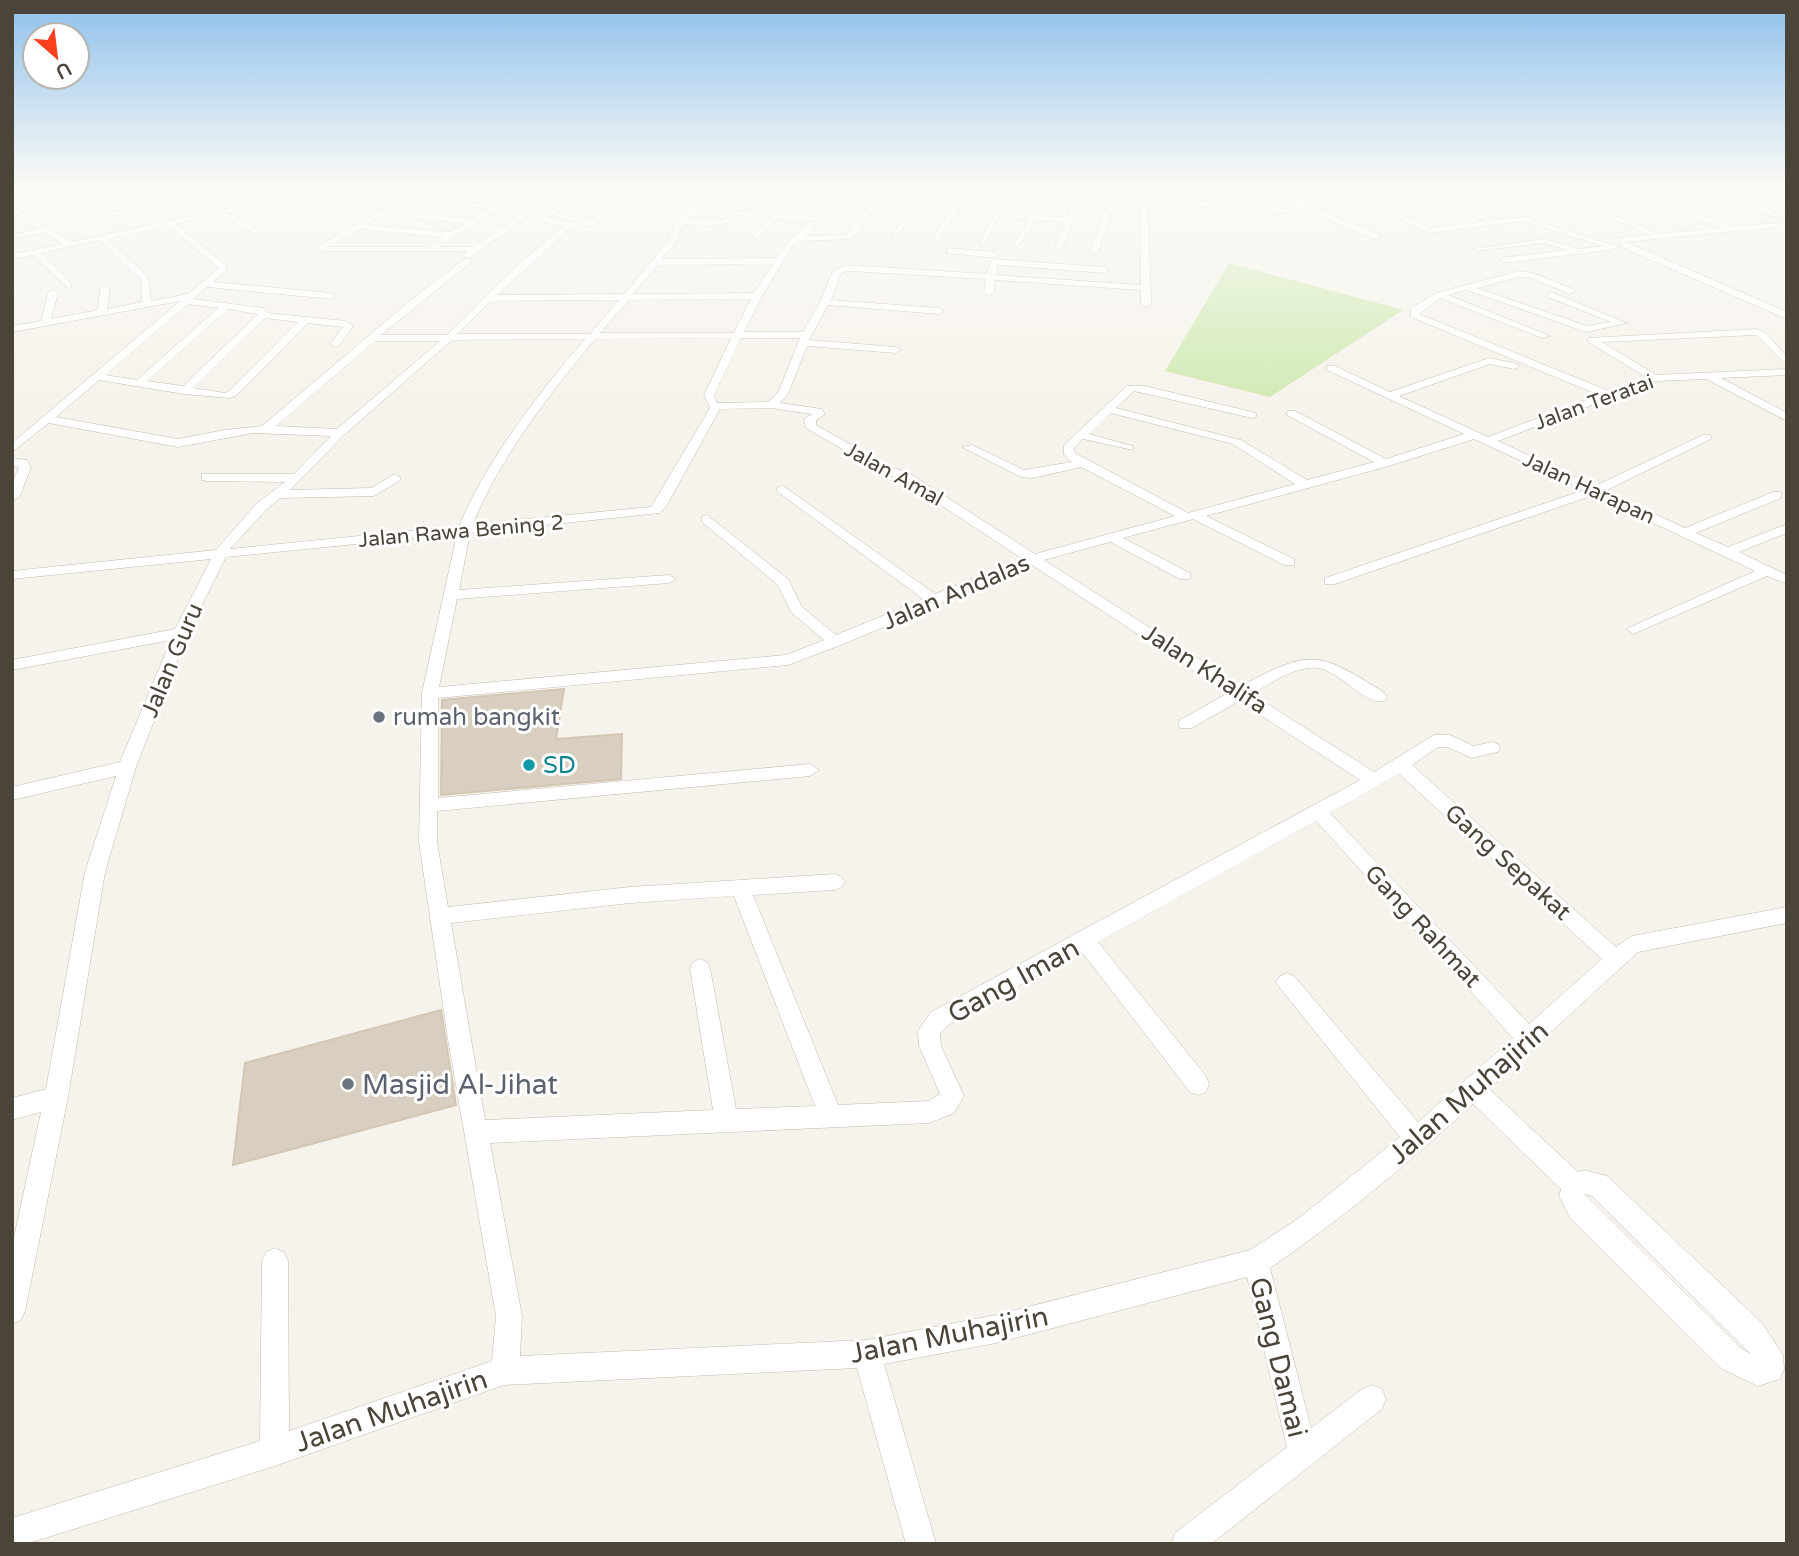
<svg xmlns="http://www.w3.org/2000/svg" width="1799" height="1556" font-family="'Varela Round',sans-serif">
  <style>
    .green { fill: #d2eab5 }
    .building { fill: #d8cfc1; stroke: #d3c7b4; stroke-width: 2 }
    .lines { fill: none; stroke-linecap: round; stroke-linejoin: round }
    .minor-casing { stroke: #c2bbae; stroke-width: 1 }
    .minor { fill: #fff; fill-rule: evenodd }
    .worship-dot { fill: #6b7280; stroke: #fff; stroke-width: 2.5 }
    .culture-dot { fill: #0f9aa8; stroke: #fff; stroke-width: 2.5 }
    .labels { text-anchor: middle; stroke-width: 6; stroke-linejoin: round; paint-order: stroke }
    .far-street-label { font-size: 21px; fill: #4b4439; stroke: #fff }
    .street-label { font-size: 24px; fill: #4b4439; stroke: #fff }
    .worship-label { font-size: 24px; fill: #5b616d; stroke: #fff; text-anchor: start }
    .culture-label { font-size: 24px; fill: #0d838f; stroke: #fff; text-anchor: start }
    .near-street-label { font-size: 28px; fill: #4b4439; stroke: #fff }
    .near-worship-label { font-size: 28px; fill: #5b616d; stroke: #fff; text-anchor: start }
  </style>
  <rect width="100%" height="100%" fill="#f6f3ec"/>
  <!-- green -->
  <path class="green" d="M1229,263L1403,310L1270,397L1165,371Z"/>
  <!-- building -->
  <path class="building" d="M564,689L556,739L622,734L621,779L441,795L442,700Z
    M441,1010L456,1105L233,1165L245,1063Z"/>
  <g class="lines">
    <!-- minor casing -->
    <g class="minor-casing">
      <path id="minor" d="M85,182H100L67,190L63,188Z
        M144,182L154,183L83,198L79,196Z
        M252,182C266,182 280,193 292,193C305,192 320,182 337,182L298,194L319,198L365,182H376L366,187L403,192L399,194L356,190L332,198L397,204V208L388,212L472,218L488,208L404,203L407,199L499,204V208L439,247H472L520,215L527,217L468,259L464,256L467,251H322L316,247L386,208L294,198L227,213L261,231L258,235L219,214L176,224L227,266L226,271L213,282L331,293L336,296L331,299L207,287L193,299L263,308L268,313L346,321L353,326L339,346L335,347L330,344L343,327L308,323L237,395L230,398L184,394L99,380L56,417L178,439L225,430L262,426L411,300L464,259H470V263L381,335H447L515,267L564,226L545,223L540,217L584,191L567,182H577L594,191L549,217L551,219C577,224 584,224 606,208L613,210L592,226L572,227L497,295L624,294L666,244L677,220L721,182L880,193L887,187L891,189L887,193L1003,201L1007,203L1003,205L1002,213L1031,215L1040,194L895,182L1111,195L1115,182H1123L1118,195L1289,209L1296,207V199L1336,193L1333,189L1344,185L1402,182L1496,220L1523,217L1619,247L1609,250L1503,263L1500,258L1567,250L1544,243L1475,251L1471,249L1544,239L1579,249L1603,246L1523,221L1431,233L1343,196L1303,203L1380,235V239H1374L1303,209L1289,213L1148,203L1151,304L1146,307L1141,304V290L995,280L994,293L989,296L984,293L986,279L848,271L841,273L831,300L939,308L944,311L939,314L828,305L809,340L896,347L901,350L896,353L807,346L788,394L780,403L822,409L825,414L816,420V425L891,467L909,473L1035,554L1175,516L1081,467L1032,478L1021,477L962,447L972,445L1024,470L1072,462L1064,455V445L1127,386H1145L1256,413V417L1252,418L1134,391L1116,408L1241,440L1307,480L1374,462L1287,415V411H1295L1386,459L1464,434L1327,370V366H1335L1390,392L1489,358L1518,364V368L1514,369L1490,364L1399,396L1488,437L1599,395L1411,317V308L1436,293L1519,271L1533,273L1573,289L1575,291L1570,294L1528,277H1519L1477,288L1587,326L1611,322L1548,297V293L1551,292L1627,323L1586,332L1467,290L1448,295L1550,336L1542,338L1440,298L1419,314L1609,391L1646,377L1588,342V338L1757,329C1770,333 1776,347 1787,356V365L1756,335L1602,342L1656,375L1787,369V375L1721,378L1787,413V421L1706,379L1655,381L1498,441L1595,486L1703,435H1711V439L1605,491L1685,528L1773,492H1781V498L1696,533L1728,547L1787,524V533L1739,552L1787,575V584L1767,576L1638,632L1633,634L1626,629L1755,571L1594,495L1335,584H1325V578L1584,490L1474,439L1389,466L1206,516L1294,559V565H1284L1193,519L1123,538L1190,573V579H1180L1110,542L1044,560L1241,686C1312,648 1318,651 1385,693L1387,697L1385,701C1365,706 1340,671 1318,668C1297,665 1269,684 1252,694L1374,772L1434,735H1450L1474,746L1492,742L1498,744L1500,748L1498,752L1472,758L1447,747H1438L1412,765L1616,947L1632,936L1787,907V923L1638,952L1489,1089L1578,1172L1584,1170L1607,1176L1762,1323L1783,1355L1784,1369L1780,1379L1758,1386L1722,1369L1570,1218L1559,1196L1561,1189L1473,1104C1409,1163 1342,1219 1270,1268L1311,1428L1362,1389L1372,1385L1382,1389L1386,1399L1382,1409L1211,1544H1171L1175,1533L1287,1447L1247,1277L996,1343L884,1364L936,1544H906L857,1368L504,1385L275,1466L26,1544H12V1518L260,1441L262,1261L266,1252L275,1248L284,1252L288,1261L289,1431L492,1361L496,1316L448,1039L419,842L422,693L457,534L226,557L188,633L136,767L105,872L68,1097L25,1311L21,1320L12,1324V1247L41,1112L12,1120V1098L46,1089L85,872L116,776L12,800V787L120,762L171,640L12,670V660L175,629L211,559L12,579V571L216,550L256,504L285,482L206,481L202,480V474H294L331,436L253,433L178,447L49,423L12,452V443L180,301L12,332V326L41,321L48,293L53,290L58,293L51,319L98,310L100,289L105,286L110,289L107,309L142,302L141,280L100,240L41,253L71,283V287L68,288L33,255L12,259V254L62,244L45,233L12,239V235L39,229L12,212V207L71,242L235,207L206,188L209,184L242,205L286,196ZM1397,185L1423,198L1375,205L1342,191ZM723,187L753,189L730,211L726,219L688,220ZM761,190L796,192L775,214L739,211ZM804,192L836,195L815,217L783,214ZM843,195L876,197L846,235L805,236ZM1047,195L1075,197L1067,217L1039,216ZM1082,197L1109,199L1090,252L1094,255L1098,252L1116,200L1140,201L1141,285L996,275L998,265L1105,273L1109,270L1105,267L994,259L990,262L987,274L848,265L833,271L820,302L803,332H744L762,296L793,245L800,241L851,239L884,198L917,200L890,237H896L924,200L955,202L933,238L937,240L963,203L1000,205L979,244H985L999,217L1029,220L1013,246L1017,248L1037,220L1065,222L1055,247L1059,249L1063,247ZM1431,201L1487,221L1432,228L1383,208ZM736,215L770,218L752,237L756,239L778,219L811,221C798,234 786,243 776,258L662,259L674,245L683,225L710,226L729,223ZM381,216L465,223L450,232L365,225ZM168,226L219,268L188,294L151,301L148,277L107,239ZM358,229L443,237L428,247H327ZM773,264L754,293L633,294L658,265ZM751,299L734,333H600L629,300ZM619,300L590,334H458L491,301ZM188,304L218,308L137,380L105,375ZM228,309L258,314L183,386L147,381ZM265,318L298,322L229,391L225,393L193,388ZM731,338L704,395L710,408L651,507L473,524C500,457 549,395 595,339ZM741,338H800L778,393L768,402L717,403L714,395ZM585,339C538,394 487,459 459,526L230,549L266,510L280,498L374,496L399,481L401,478L395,474L371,488L290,490L344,435L452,340ZM375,341H440L337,429L276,426ZM771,408L812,414L804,419L806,428L883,473L901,479L1023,559L935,594L782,485L776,489L778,492L923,599L836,635L802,607L788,579L707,515L702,516V522L777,584L791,612L824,640L786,655L439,687L457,599L669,583L676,579L669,575L459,590L470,533L660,513L667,505L720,409ZM1111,413L1233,444L1295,484L1188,513L1075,453L1074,448L1083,439L1133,450V446L1089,434ZM1032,565L1228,693L1180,720L1178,724L1180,728H1192L1239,701L1360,780L931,1012L918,1031L919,1046L940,1094L929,1101L838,1105L753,895L835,890L842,887L845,882L842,877L835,874L630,887L448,907L437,842V811L810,776L819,770L810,764L438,798V698L788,665L841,645ZM1399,774L1602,959L1529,1024L1330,813ZM1316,821L1513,1038L1418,1122L1294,976L1287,973L1280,976L1276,982L1280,988L1400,1137L1299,1218L1250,1250L996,1315L867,1340L520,1356L522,1316L490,1143L929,1123L954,1113L964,1096L941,1046L940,1034L947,1026L1081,951L1190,1092L1198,1095L1206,1092L1209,1084L1206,1076L1098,942ZM734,896L815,1106L736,1109L710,968L707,962L700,959L693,962L690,968L713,1110L485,1120L451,923L630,903ZM1584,1194L1592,1196L1751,1354L1742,1349Z
        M1684,182H1695L1787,216V221Z
        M1725,182H1736L1787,199V204Z
        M1771,182L1787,184V188L1772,184Z
        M1553,189L1659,234L1721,228L1672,209L1675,205L1731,227L1787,222V226L1626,242L1787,312V319L1623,248L1617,238L1650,235L1553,193Z
        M174,199L177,203L98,218L94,216Z
        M949,248L995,252L999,255L995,258L946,253Z
        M12,458L27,460L31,467L20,496L14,500L12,484L19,467L12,466Z"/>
    </g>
    <!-- minor -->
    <use href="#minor" class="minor"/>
  </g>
  <!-- sky -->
  <linearGradient id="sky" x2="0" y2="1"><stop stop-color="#8fc1ec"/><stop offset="0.46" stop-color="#fbfaf6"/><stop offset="1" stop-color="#fbfaf6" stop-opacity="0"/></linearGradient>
  <rect width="1799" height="400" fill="url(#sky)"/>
  <!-- markers -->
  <g class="worship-dot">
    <circle cx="379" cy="717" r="7"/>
    <circle cx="348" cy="1084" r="7"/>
  </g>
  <circle class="culture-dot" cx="529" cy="765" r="7"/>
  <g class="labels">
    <!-- far-street labels -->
    <g class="far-street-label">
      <text transform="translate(1594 402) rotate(-20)" y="7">Jalan Teratai</text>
      <text transform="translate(894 474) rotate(29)" y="7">Jalan Amal</text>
      <text transform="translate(1589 488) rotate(25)" y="7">Jalan Harapan</text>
      <text transform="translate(461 531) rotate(-5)" y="7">Jalan Rawa Bening 2</text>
    </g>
    <!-- street labels -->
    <g class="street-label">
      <text transform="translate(956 592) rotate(-23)" y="8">Jalan Andalas</text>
      <text transform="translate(172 660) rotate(-67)" y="8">Jalan Guru</text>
      <text transform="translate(1205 669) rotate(33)" y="8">Jalan Khalifa</text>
      <text transform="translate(1508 862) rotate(42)" y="8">Gang Sepakat</text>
      <text transform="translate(1423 926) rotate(47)" y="8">Gang Rahmat</text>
    </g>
    <!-- worship labels -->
    <g class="worship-label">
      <text x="393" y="725">rumah bangkit</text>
    </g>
    <!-- culture labels -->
    <g class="culture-label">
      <text x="543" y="773">SD</text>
    </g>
    <!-- near-street labels -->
    <g class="near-street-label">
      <text transform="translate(1013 980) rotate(-29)" y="10">Gang Iman</text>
      <text transform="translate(1468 1092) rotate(-41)" y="10">Jalan Muhajirin</text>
      <text transform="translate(949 1334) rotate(-11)" y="10">Jalan Muhajirin</text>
      <text transform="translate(1279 1357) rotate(76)" y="10">Gang Damai</text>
      <text transform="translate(391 1410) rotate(-19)" y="10">Jalan Muhajirin</text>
    </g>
    <!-- near-worship labels -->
    <g class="near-worship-label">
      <text x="362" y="1094">Masjid Al-Jihat</text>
    </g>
  </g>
  <!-- border -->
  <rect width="1799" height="1556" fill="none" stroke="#4b4439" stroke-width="28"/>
  <!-- north arrow -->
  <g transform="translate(56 56) rotate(152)"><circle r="33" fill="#ffffff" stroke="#b7b4b0" stroke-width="2"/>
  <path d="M0-5L12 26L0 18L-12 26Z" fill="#fc3f1d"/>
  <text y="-10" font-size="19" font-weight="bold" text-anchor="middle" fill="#4b4439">U</text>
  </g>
</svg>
